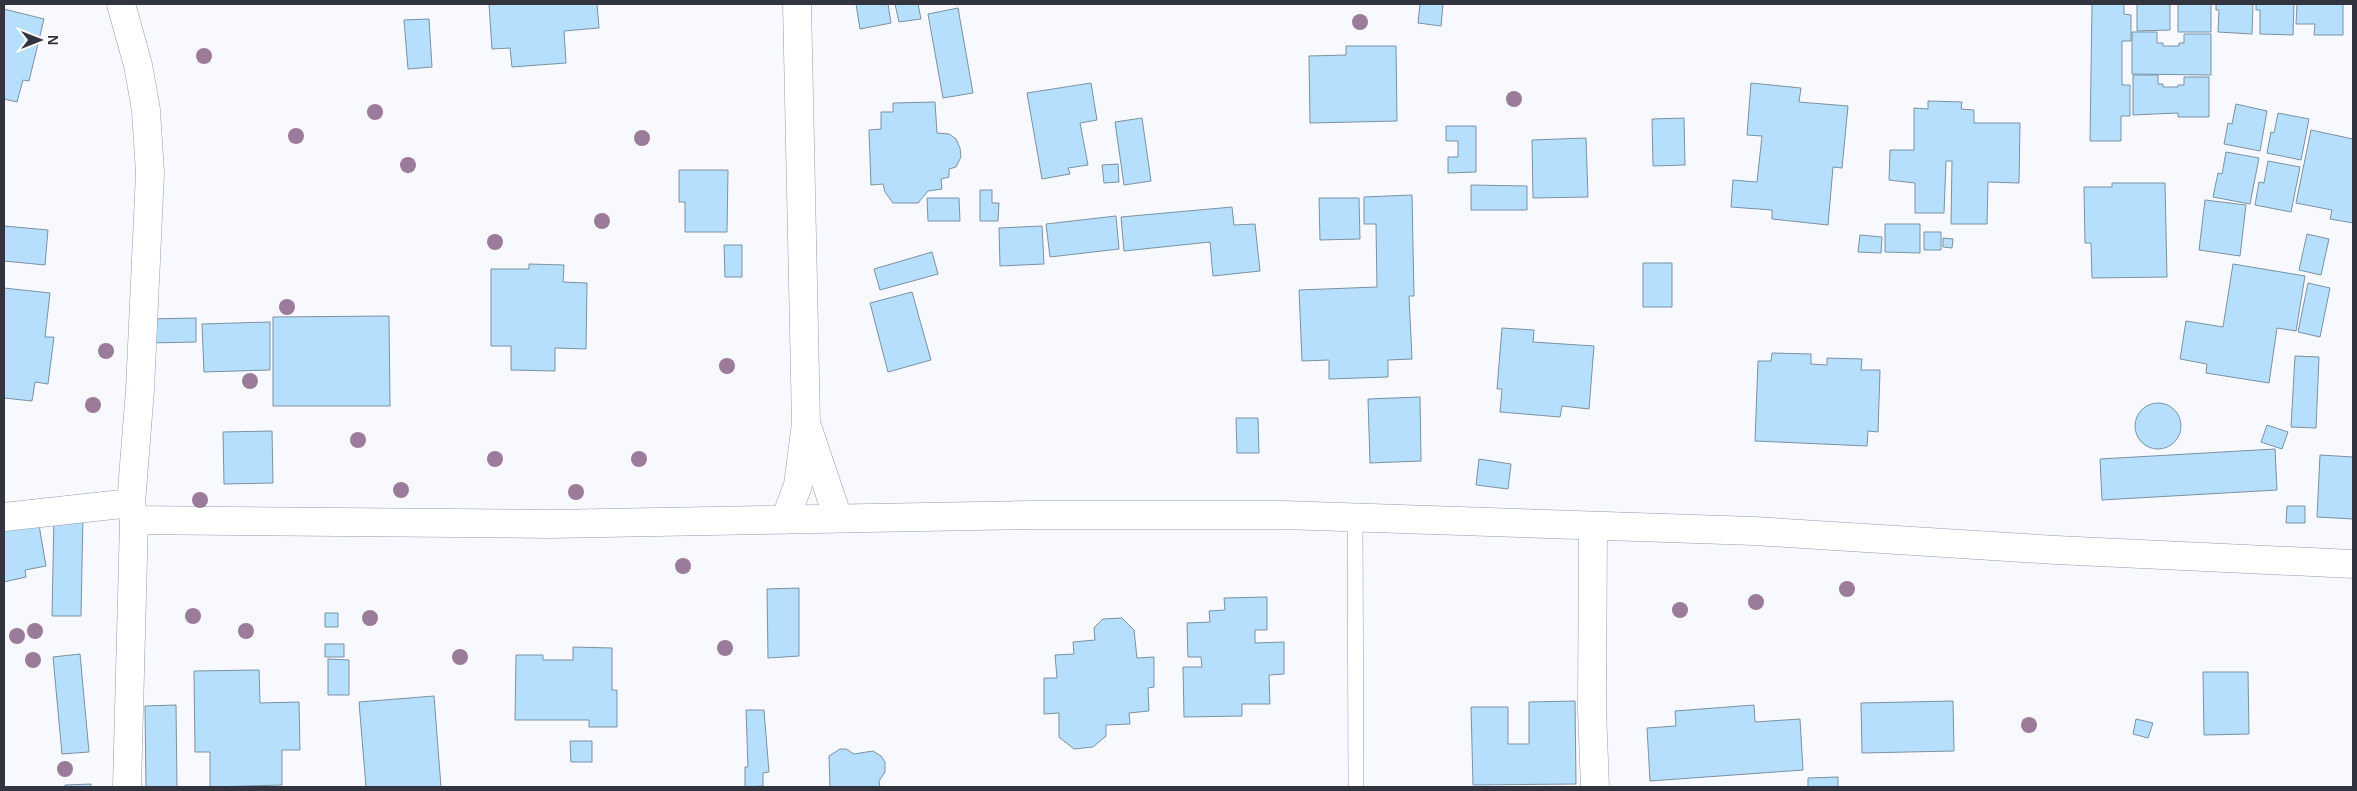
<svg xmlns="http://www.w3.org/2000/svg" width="2357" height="791" font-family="Arial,sans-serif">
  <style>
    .building { fill: #b5dffd; stroke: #7b92a2 }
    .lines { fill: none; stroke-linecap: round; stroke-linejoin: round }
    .lane-casing { stroke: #949cb3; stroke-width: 16 }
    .street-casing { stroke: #949cb3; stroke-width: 29 }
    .lane { stroke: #fff; stroke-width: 15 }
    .street { stroke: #fff; stroke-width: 28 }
    .tree { fill: #9a7b99 }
  </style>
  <rect width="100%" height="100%" fill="#f8f9ff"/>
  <!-- building -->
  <path class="building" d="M489,4H597L599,28L564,31L566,63L512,67L510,48L492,49Z
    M856,4H888L891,23L860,29Z
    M895,4H918L921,19L899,22Z
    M1420,4H1443L1441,26L1418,23Z
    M2092,4H2124V14L2131,15V41H2122V85H2130V116H2121V141H2090Z
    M2137,4H2170V30L2137,31Z
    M2178,4H2211V32H2178Z
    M2216,4H2253L2252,34L2218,32L2219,10H2216Z
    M2256,4H2294L2293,35L2260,34V10H2256Z
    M2297,4H2343V35H2314L2315,24H2296Z
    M958,8L973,93L943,98L928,14Z
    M4,9L44,19L29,81L23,80L17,102L4,99Z
    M429,19L432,67L408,69L404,20Z
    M2132,32H2157V43H2163V46H2179V43H2184V34H2211V75L2132,74Z
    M1346,46H1396L1397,121L1310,123L1309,56L1346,55Z
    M2133,75H2158V84H2163V87H2178V85H2184V77H2209V117H2178V113L2133,115Z
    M1091,83L1097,120L1080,123L1088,165L1068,168L1070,174L1042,179L1027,93Z
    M1751,83L1801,88L1799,102L1848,106L1842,168L1833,167L1828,225L1772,219V210L1731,207L1733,180L1757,182L1762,136L1747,135Z
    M1928,101L1962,102L1961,109L1974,110V123H2020L2019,183L1988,182L1987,224H1951L1952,161H1946L1944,213H1915V183L1889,180L1890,150H1914V108L1928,109Z
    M935,102L937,133L949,134L956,139L960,148L961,157L956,167L949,169V177L941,179L942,189L928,191L918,203H893L885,192L883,184L871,185L869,130L881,129V112H893V103Z
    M2236,104L2267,111L2260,151L2224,144L2228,123L2232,124Z
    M2278,113L2309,119L2301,160L2267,153L2271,132L2274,133Z
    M1142,118L1151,181L1124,185L1115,122Z
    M1684,118L1685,165L1653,166L1652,119Z
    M1446,126H1476V172L1448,173V157H1458V141H1446Z
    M2311,130L2353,139V223L2330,219L2332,210L2296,203Z
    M1586,138L1588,197L1533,198L1532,140Z
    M2226,152L2259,158L2250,204L2213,197L2218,173L2222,174Z
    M2268,161L2300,167L2291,212L2255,205L2259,182L2264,183Z
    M1118,164L1119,182L1104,183L1102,165Z
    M679,170H728L727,232H685V202H679Z
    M2112,183H2165L2167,277L2092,278L2091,243H2085L2084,187H2112Z
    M1471,185L1527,186V210H1471Z
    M980,190H992V203H999L998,221H980Z
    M1412,195L1414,296H1409L1412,359L1388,360V377L1329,379V360L1302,361L1299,290L1377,287L1376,224H1364V197Z
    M927,198H959L960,221H928Z
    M1319,198H1359L1360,239L1320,240Z
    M2205,200L2246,205L2240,256L2199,250Z
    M1232,207L1234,225L1255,224L1260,271L1213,276L1210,242L1124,251L1121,217Z
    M1116,216L1119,249L1050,257L1046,224Z
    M1885,224H1920V253L1885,252Z
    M4,226L48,230L45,265L4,261Z
    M1042,226L1044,264L1000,266L999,228Z
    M1924,232H1941V250H1924Z
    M2307,234L2329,239L2321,275L2299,270Z
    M1860,235L1882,237L1881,253L1858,252Z
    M1943,238L1953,239L1952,248L1943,247Z
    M724,245H742V277H725Z
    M932,252L938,274L880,290L874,269Z
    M1643,263H1672V307H1643Z
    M529,264L564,265L563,282L587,283L586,349L555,348V371L511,370V346H491V269H529Z
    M2233,264L2305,276L2296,331L2277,328L2269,383L2206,373L2207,364L2180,359L2186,321L2223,327Z
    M2308,283L2330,288L2320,337L2298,332Z
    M4,288L50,293L45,337H54L48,384L35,382L32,401L4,398Z
    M912,292L931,360L888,372L870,303Z
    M389,316L390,406H273V317Z
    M196,318V342L147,343V319Z
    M270,322V370L204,372L202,324Z
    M1502,328L1534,330L1533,342L1594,346L1589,409L1562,406L1560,417L1500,412L1502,389H1497Z
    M1772,353L1811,354V364L1827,365V358L1862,359L1861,370H1880L1878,432L1868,431L1867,446L1755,441L1758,361H1771Z
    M2295,356L2319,357L2316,428L2291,427Z
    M1420,397L1421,461L1370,463L1368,399Z
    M2135 426a23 23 0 1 1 46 0a23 23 0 1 1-46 0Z
    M1236,418H1258L1259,453H1237Z
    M2267,425L2288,432L2282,449L2261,442Z
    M272,431L273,483L224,484L223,432Z
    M2275,449L2277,490L2102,500L2100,459Z
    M2320,455L2353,457V519L2317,517Z
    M1479,459L1511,464L1508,489L1476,485Z
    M2287,506H2305V523H2286Z
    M54,515H83L81,616H52Z
    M38,519L46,566L25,570L26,577L4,582V525Z
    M799,588V656L768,658L767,589Z
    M1267,597V630H1255V643L1284,642V674L1269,675L1270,704H1242V716L1184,717L1183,667H1202L1201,657H1188L1187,623L1210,622L1209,611L1225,610L1224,598Z
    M325,613H338V627H325Z
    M1122,618L1134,630L1137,658L1154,657V687L1148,688L1149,711L1129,713L1130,724L1106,725V736L1093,747L1074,749L1059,737V713L1044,714V678H1057L1055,655L1074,654L1073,642L1095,640L1094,628L1103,619Z
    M325,644H344V657H325Z
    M573,647L612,648V690H617V727H589V720H515L516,655H543V660H573Z
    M80,654L89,752L62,754L53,657Z
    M328,659L349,660V695H328Z
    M259,670L260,703L299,702L300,750H282V785L210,787V752H195L194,671Z
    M2203,672H2248L2249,734L2204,735Z
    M434,696L441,787H366L359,702Z
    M1575,701L1576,784L1473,785L1471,707H1508V744H1529V702Z
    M1953,701L1954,751L1862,753L1861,703Z
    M176,705L177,787H146L145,706Z
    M1754,705L1755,722L1800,719L1803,770L1650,781L1647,728L1676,726L1675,711Z
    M746,710H764L769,772L763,773V786L745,787V767H748Z
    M2136,719L2153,723L2148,738L2133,734Z
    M570,741H592V762H571Z
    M840,749H846L854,754L873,751L881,756L885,762V772L879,781L880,787H830L829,756Z
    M1838,777V787H1808V778Z
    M91,784V787H65V785Z"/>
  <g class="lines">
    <!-- lane casing -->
    <g class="lane-casing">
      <path id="lane" d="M1355,517L1356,787"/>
    </g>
    <!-- street casing -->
    <g class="street-casing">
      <path id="street" d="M121,4L138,65L146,110L150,173L140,390L131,503L134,520L127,787
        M808,429L838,518
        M4,517L131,503
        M134,520L550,524L1033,515H1283L1754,531L2056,550L2353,564
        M785,520L798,485L806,423L797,4
        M1593,526L1592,710L1595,787"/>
    </g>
    <!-- lane -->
    <use href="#lane" class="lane"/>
    <!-- street -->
    <use href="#street" class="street"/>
  </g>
  <!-- trees -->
  <g class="tree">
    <circle cx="1360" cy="22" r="8"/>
    <circle cx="204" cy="56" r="8"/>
    <circle cx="1514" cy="99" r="8"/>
    <circle cx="375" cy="112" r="8"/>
    <circle cx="296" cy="136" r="8"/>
    <circle cx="642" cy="138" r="8"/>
    <circle cx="408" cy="165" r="8"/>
    <circle cx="602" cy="221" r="8"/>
    <circle cx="495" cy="242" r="8"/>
    <circle cx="287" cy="307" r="8"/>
    <circle cx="106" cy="351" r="8"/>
    <circle cx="727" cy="366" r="8"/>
    <circle cx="250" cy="381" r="8"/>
    <circle cx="93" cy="405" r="8"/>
    <circle cx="358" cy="440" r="8"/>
    <circle cx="495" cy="459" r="8"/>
    <circle cx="639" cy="459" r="8"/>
    <circle cx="401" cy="490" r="8"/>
    <circle cx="576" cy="492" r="8"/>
    <circle cx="200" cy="500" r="8"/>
    <circle cx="683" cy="566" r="8"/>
    <circle cx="1847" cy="589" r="8"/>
    <circle cx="1756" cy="602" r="8"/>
    <circle cx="1680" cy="610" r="8"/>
    <circle cx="193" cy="616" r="8"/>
    <circle cx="370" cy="618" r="8"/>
    <circle cx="35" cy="631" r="8"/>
    <circle cx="246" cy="631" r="8"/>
    <circle cx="17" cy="636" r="8"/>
    <circle cx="725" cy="648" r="8"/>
    <circle cx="460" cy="657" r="8"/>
    <circle cx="33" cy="660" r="8"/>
    <circle cx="2029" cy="725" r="8"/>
    <circle cx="65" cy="769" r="8"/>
  </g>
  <!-- border -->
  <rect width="2357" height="791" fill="none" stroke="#32353f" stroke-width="10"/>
  <!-- north arrow -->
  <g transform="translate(40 40) rotate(90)" stroke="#ffffff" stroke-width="4" paint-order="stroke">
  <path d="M0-4L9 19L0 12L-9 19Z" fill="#32353f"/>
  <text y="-8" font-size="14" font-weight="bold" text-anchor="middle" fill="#32353f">N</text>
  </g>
</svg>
